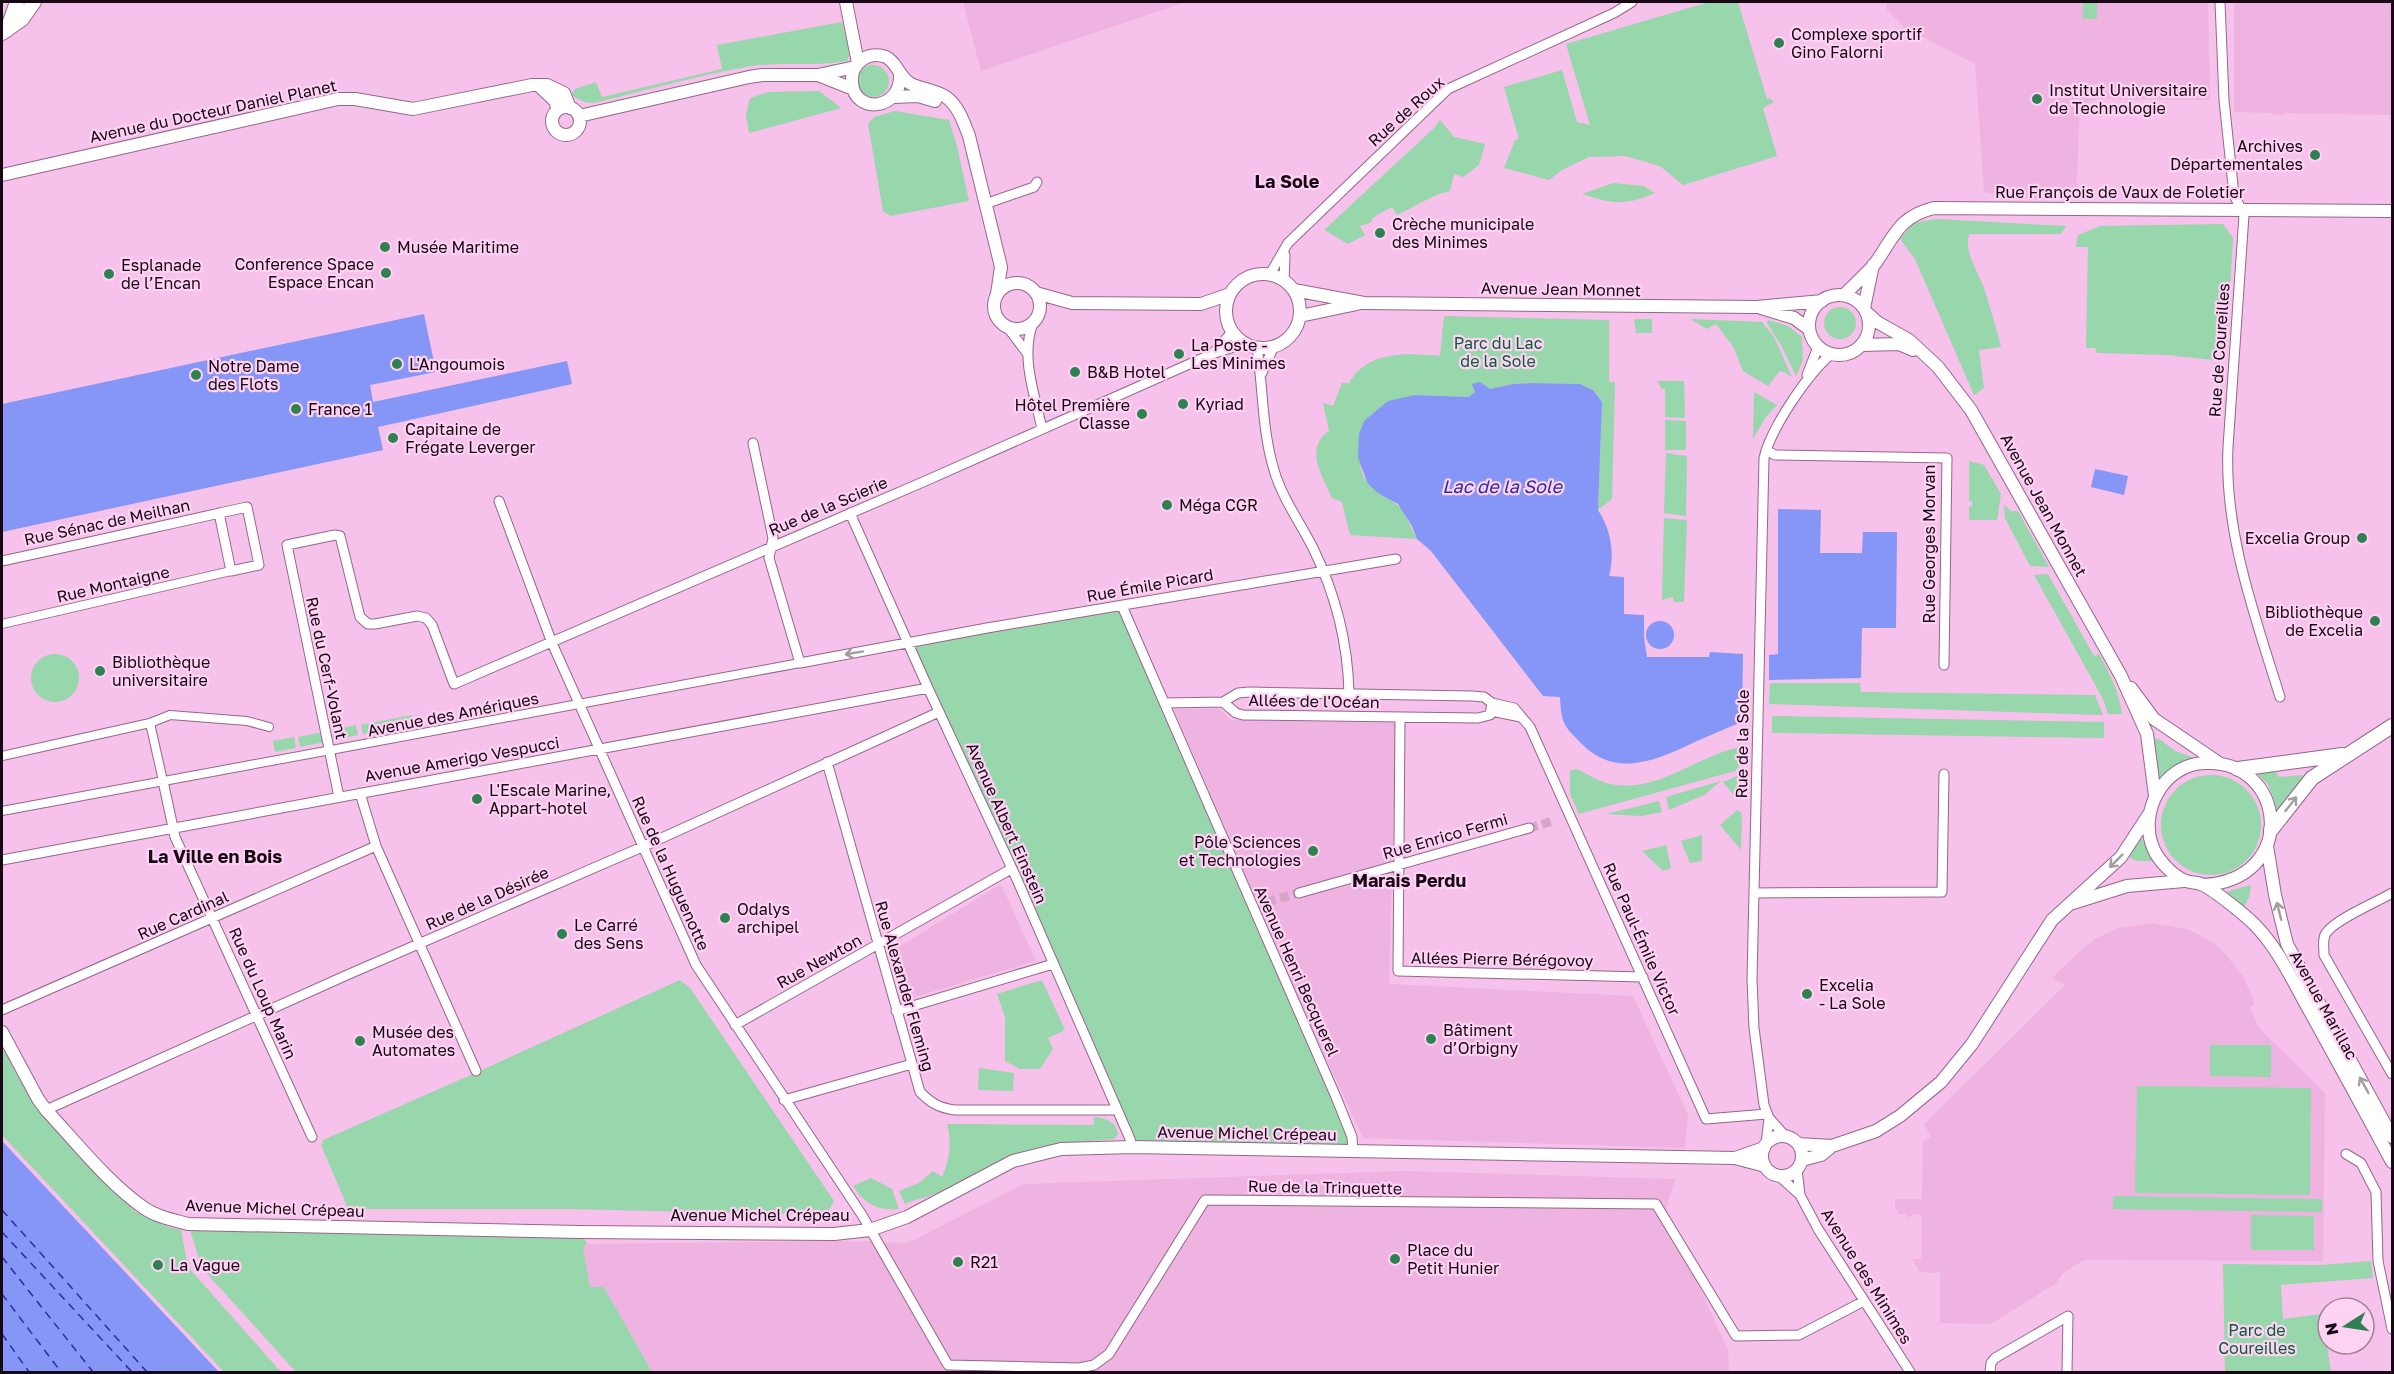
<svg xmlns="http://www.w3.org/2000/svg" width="2394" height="1374" font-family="'Golos Text',sans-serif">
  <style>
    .built { fill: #eeb3e1 }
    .green { fill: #98d6ac }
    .water { fill: #8596f6 }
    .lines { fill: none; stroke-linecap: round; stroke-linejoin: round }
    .ferry { stroke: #2d2c9a; stroke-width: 1.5; stroke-dasharray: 8 6; stroke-linecap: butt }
    .minor-tunnel { stroke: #d5a5ca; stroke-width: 9; stroke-dasharray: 9 4.5; stroke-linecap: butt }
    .pedestrian-casing { stroke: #95668b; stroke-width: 10 }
    .minor-casing { stroke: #95668b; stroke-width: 11 }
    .tertiary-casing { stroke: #95668b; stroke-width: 14 }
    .secondary-casing { stroke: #95668b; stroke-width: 16 }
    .pedestrian { stroke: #fff; stroke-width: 8 }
    .minor { stroke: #fff; stroke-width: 9 }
    .tertiary { stroke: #fff; stroke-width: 12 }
    .secondary { stroke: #fff; stroke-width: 14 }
    .oneway { stroke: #a39ca1 }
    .poi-dot { fill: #308152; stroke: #fdd2f3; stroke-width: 2 }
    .labels { text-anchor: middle; stroke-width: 4.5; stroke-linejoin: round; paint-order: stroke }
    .poi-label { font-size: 16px; fill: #180715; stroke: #fdd2f3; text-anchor: start }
    .street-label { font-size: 16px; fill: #180715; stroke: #fdd2f3 }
    .park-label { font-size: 16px; fill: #055e33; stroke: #fdd2f3 }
    .neighbourhood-label { font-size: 18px; font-weight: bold; fill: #180715; stroke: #fdd2f3 }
    .water-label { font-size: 18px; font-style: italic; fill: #2d2c9a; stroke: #fdd2f3 }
  </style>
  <rect width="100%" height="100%" fill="#f6c1ea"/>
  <!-- built -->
  <path class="built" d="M963,2H1186L981,71Z
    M1886,2H2208L2210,100L2098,99L2080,106L2076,198H2016L1984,192L1975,64L1905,28L1887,10Z
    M2234,2H2392V115L2285,113L2283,115H2275L2272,113L2234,112Z
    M1174,709H1220L1231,720L1396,723L1389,984L1633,996L1688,1115L1685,1148L1363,1138L1289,978Z
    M1001,884L1036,961L911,998L901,965L892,951Z
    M2153,923L2189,930L2204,937L2223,951L2244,978L2255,1004L2250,1007L2258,1027L2325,1093L2323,1261L2084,1260L2063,1273L2056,1283L1991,1324L1940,1323V1272L1930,1273L1919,1271L1912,1259H1921L1922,1215L1913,1214L1909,1218L1905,1214H1898V1210H1895V1199H1922L1923,1141L1931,1137L1924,1124L2065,985L2052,978L2080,951L2095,939L2118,928Z
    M1404,1171L1675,1179L1665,1212L1728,1350L1729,1372H652L604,1287H590L583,1246L587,1244L841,1241L908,1243L1024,1184Z"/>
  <!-- green -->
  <path class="green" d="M1709,2H1738L1767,99L1770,98L1774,102L1763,108L1777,156L1683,185L1660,166L1625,156L1589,157L1562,170L1549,180L1504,168L1515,140L1519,139L1504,87L1562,70L1577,122L1590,125L1566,44Z
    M2083,2H2097V19H2083Z
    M842,22L850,53L847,61C814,67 780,61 746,67C695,76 644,91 594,103L584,102L571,95L575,89L596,82L602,97L722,69L717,45Z
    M857 81a16 16 0 1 1 32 0a16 16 0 1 1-32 0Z
    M819,91L841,108L749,133L746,115L750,98L769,92Z
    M895,111L949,120L957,146L969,201L890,216L883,211L868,124L874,117Z
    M1440,120L1454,137L1485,144L1479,165L1463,177L1454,174L1450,191C1431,195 1415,207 1397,215L1392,207L1377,215L1371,220L1372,222L1360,226L1365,235L1348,244L1324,230L1434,128Z
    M1613,183L1644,186L1655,193C1625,206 1613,204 1582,194Z
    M1936,219L2066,226L2061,234H1969C1964,253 1978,271 1984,288C1990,307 1996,327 2001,347L1979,350L1984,388L1974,395L1915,259L1900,239L1914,223Z
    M2223,224L2233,238L2227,348L2215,347L2214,360L2167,355L2097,353L2095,348H2086L2088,247H2076L2078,235L2100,226Z
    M1824 323a16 16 0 1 1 32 0a16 16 0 1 1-32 0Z
    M1444,316L1609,320V382H1615L1612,499L1598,510L1602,402L1593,390L1580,384L1532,383L1513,384L1490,389L1473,384L1476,392L1469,397L1415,395L1360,465L1364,478L1402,509L1417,539L1350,535L1342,502L1332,498C1322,476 1304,448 1329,431L1323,403L1333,406L1342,383H1349C1368,350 1408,353 1440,356Z
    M1634,319H1652V333H1636Z
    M1690,319L1762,322L1774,337L1792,377L1782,371L1779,372L1768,386L1743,371L1734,348L1716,324L1707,329Z
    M1768,320L1788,326L1802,337L1803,360L1796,376L1782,347L1767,323Z
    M1657,381H1684L1685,418L1665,417V389L1661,388Z
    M1754,392L1777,405L1766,417L1753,439Z
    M1665,420L1686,421V450H1665Z
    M1666,453L1687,456L1686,516L1664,513Z
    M1969,461L1984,465L2001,494L1997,520H1969V507L1972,506V501H1969Z
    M2004,505L2011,511H2018L2049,567L2030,566L2005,518Z
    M1664,518L1687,520L1684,602H1674L1673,597L1662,600Z
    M2048,574L2094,656L2099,654C2110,674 2119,691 2122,714H2108L2103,699L2034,575Z
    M1122,606L1336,1097L1353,1152L1132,1147L909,643Z
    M31 678a24 24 0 1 1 48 0a24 24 0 1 1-48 0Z
    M1770,683H1860L1861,692L2095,695L2103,715L1769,704Z
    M412,715L413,724L363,734L361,725Z
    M1772,716L2104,722V738L1772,733Z
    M356,725L358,735L334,740L332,730Z
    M323,732L325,742L300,747L298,737Z
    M294,737L296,748L275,752L273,741Z
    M2154,738L2161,740L2175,751L2195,758L2177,766L2158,779Z
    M1747,746L1744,760L1735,771L1579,814L1570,794V771L1577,769C1586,773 1596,780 1606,783C1657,797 1699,752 1747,746Z
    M2274,770L2279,777L2304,775L2306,779L2278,814L2269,786L2255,771Z
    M2161 825a50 50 0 1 1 100 0a50 50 0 1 1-100 0Z
    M1737,776H1742V796L1737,799L1723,782Z
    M1721,781L1704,795L1669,810L1666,797Z
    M1659,801L1662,812L1641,816L1606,814Z
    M1737,810L1742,813L1741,850L1720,825Z
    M1702,835V861L1690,863L1681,841Z
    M2141,837L2152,861H2137L2129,857Z
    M1666,845L1671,868L1663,871L1642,851Z
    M2251,885L2249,897L2244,907L2222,893Z
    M680,980L690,988L834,1201L826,1215L566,1209H350L347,1206L321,1145L323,1140L473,1074Z
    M1042,980L1065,1030L1048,1038L1053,1049L1040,1069H1020L1005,1061V1017L997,994Z
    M2,1045L15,1071L36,1106L115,1192L136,1212L169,1227L181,1230L188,1267L281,1372H224L2,1135Z
    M2210,1045H2271V1077L2210,1076Z
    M979,1068L1014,1073L1013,1091L978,1090Z
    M2137,1086L2311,1088L2310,1195L2135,1193Z
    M1094,1117C1106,1118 1117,1122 1118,1135L1114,1139C1075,1142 1037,1144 1001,1160C979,1171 958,1187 935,1194C925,1198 915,1199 905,1204L899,1191L919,1183L933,1171L942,1177C950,1158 952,1143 947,1124L1094,1125Z
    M871,1178L892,1189L899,1209C878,1211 865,1204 853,1186Z
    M2113,1196L2322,1199V1212L2113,1209Z
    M2251,1215L2314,1216V1250H2251Z
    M188,1224L580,1232L587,1244L583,1247L590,1287H604L652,1372H296L202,1268Z
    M2371,1261L2373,1278L2281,1285L2283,1319L2322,1314L2331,1372H2225L2223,1264L2321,1265Z"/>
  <!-- water -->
  <path class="water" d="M424,314L436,372L370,385L373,402L567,361L572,384L378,427L383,450L2,532V404Z
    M1480,382L1490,389L1513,384L1532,383L1580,384L1593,390L1602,402L1598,510C1611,530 1615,553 1609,576L1624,577V614L1644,615V638L1647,657H1709L1710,652L1743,654L1742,722C1726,728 1711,735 1695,742C1659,759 1617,779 1583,745C1564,726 1561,724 1560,697L1543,696L1431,551L1417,539L1412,526L1398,504L1378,493L1368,484L1358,458L1359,434L1364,421L1388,401L1415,395L1469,397L1475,392L1472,384Z
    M2095,469L2128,476L2124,495L2091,487Z
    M1778,509L1821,510L1820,553H1862L1863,532H1897L1896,628H1862L1861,678L1769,680V655L1778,654Z
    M1646 635a14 14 0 1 1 28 0a14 14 0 1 1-28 0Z
    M2,1141L219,1372H2Z"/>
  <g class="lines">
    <!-- ferry -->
    <path class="ferry" d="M2,1210L147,1372
      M2,1232L132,1372
      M2,1257L93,1372
      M2,1294L61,1372
      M2,1334L29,1372"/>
    <!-- minor-tunnel -->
    <path class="minor-tunnel" d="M1529,828L1553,821
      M1267,902L1299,893"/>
    <!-- pedestrian casing -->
    <g class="pedestrian-casing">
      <path id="pedestrian" d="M2,624L231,571
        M150,723L170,715L247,721L269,727
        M2,756L150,723L163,781
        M2,811L800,663"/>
    </g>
    <!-- minor casing -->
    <g class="minor-casing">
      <path id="minor" d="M2220,2L2224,100L2234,195L2244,215L2228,447C2224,533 2255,616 2280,697
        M985,204L1034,187L1037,182
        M1270,274L1288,243L1448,89L1614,13L1632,2
        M1284,280L1285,255
        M1033,323C1020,357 1035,395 1042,429
        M1008,328L1027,353
        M1257,347C1263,387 1262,431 1274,470C1282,498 1300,522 1313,548C1336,595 1348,642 1349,694
        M1214,352L1233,331
        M1261,375L1274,346
        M1807,375L1818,347
        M753,443L773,538L769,558L800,663L987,628L1396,559
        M1766,450L1775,455L1947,458L1944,665
        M499,501L552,643L696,965L862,1215L948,1365L1079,1368L1094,1365L1109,1354L1205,1200L1656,1204L1736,1336L1799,1335L1864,1301
        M850,513L928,688L1015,875L1130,1139L1132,1147
        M2,561C83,544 165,525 247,507L259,565L231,571L219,513
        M1122,606L1336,1097L1352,1137L1353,1152
        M1249,692L1472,696L1484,697L1492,703L1490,715L1478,718L1243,715L1236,713L1223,702L1238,693Z
        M1165,703L1223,702
        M1492,703L1514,708L1530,727L1706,1119L1767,1114
        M1491,711L1521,717
        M1400,718L1398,971L1643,977
        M827,762L920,1092C931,1103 939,1108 955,1110H1117
        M163,781L175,837L312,1137
        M360,793L376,846L476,1071
        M339,797L287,545L335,535L340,536L360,617L368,624H375L417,616L426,618L432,625L454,684L923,482L1212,354L1246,343
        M2,860L928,688
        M1299,893L1529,828
        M1754,893L1942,892L1944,774
        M2392,893C2377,902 2336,919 2327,932C2322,937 2324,947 2324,955L2392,1074
        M2,1010L376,846
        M896,1011L1053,964
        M735,1025L1011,869
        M784,1100L912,1064
        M46,1110L347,975L642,847L939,712
        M1769,1118L1786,1137
        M1766,1144L1769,1118L1764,1105L1754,1028L1752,979L1764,458C1771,428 1807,375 1831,354
        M2346,1154L2361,1163L2376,1192L2378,1261L2392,1329
        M1797,1169L1800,1195L1818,1229L1910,1372
        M1779,1176L1800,1195
        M1990,1372L1991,1363L1995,1358L2068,1316L2067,1372"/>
    </g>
    <!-- tertiary casing -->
    <g class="tertiary-casing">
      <path id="tertiary" d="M846,2L858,63
        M818,75L853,89
        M900,75C901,110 855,115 852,83C850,64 868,50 886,57C898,63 898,77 911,84C921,89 936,90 946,97C958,105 964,123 969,136L1001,267L997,294
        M538,85L556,102L557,110
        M893,97L918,96L935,101
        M552 121a14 14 0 1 1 28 0a14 14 0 1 1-28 0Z
        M579,116L749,77L762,75H818L855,67
        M2,175L338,99H355L413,109L532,85H547L564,93L570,108
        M1226 311a37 37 0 1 1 74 0a37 37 0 1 1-74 0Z
        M994 306a23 23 0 1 1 46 0a23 23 0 1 1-46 0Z
        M1294,290L1364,303L1757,307L1822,301
        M1036,293L1072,303L1201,304L1230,294
        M1809 325a30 30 0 1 1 60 0a30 30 0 1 1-60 0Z
        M1844,295C1854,285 1865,275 1874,265C1894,238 1897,217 1934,208L2392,211
        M1761,308L1794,318L1809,329
        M1864,308L1873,265
        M1866,312L1877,322L1909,340L1938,367L1971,410L2121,676L2147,734L2155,796
        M1300,316L1357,304
        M1862,345L1899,344L1913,350
        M2131,688L2154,719L2219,763
        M2267,846L2275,895L2287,944L2392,1137
        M2203,885C2300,880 2286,759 2205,763C2163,764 2137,813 2154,850C2159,861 2174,877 2186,881C2191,883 2198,882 2203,885C2214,890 2245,915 2254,924C2279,949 2294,984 2312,1015C2339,1064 2366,1113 2392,1162
        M2073,903L2127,886L2184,881
        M2,1032L38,1099L46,1110C77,1143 107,1182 144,1208C157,1217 173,1220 188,1224L580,1232L834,1234L870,1230L907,1217L1013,1161L1061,1149L1132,1147L1735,1158L1765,1166
        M1762 1156a20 20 0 1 1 40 0a20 20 0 1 1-40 0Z
        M1798,1144L1832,1146
        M1735,1158L1764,1148
        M1802,1160L1821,1155L1832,1146L1876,1131L1900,1116L1941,1082L1972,1044L2052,920L2121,857L2149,814"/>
    </g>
    <!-- secondary casing -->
    <g class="secondary-casing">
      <path id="secondary" d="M7,30L17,2
        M2,33L22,19L34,2
        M2238,769L2342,755
        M2271,830L2312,778L2392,726"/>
    </g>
    <!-- pedestrian -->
    <use href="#pedestrian" class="pedestrian"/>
    <!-- minor -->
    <use href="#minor" class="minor"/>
    <!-- tertiary -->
    <use href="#tertiary" class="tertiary"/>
    <!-- secondary -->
    <use href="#secondary" class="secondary"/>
  </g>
  <!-- one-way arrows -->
  <defs><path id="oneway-shaft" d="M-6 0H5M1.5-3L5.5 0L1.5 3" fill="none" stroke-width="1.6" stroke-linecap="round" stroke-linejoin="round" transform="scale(1.5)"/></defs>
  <g class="oneway">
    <use href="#oneway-shaft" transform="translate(854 653) rotate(170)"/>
    <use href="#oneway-shaft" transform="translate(2291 804) rotate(-52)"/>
    <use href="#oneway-shaft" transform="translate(2116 861) rotate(135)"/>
    <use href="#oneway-shaft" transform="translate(2279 911) rotate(-104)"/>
    <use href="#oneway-shaft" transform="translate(2364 1085) rotate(-119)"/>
  </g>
  <!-- markers -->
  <g class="poi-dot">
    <circle cx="1779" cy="43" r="6"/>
    <circle cx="2037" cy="99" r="6"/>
    <circle cx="2315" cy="155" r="6"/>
    <circle cx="1380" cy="233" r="6"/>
    <circle cx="385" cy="247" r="6"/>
    <circle cx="386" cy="273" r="6"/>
    <circle cx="109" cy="274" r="6"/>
    <circle cx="1179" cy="354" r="6"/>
    <circle cx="397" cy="364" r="6"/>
    <circle cx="1075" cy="372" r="6"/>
    <circle cx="196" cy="375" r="6"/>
    <circle cx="1183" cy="404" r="6"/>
    <circle cx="296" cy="409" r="6"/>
    <circle cx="1142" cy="414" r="6"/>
    <circle cx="393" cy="438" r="6"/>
    <circle cx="1167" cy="505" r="6"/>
    <circle cx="2362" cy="538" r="6"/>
    <circle cx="2375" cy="621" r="6"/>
    <circle cx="100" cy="671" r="6"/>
    <circle cx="477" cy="799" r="6"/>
    <circle cx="1313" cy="851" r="6"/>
    <circle cx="725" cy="918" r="6"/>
    <circle cx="562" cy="934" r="6"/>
    <circle cx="1807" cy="994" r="6"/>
    <circle cx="1431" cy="1039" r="6"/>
    <circle cx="360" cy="1041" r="6"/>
    <circle cx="1395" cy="1259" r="6"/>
    <circle cx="958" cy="1262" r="6"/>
    <circle cx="158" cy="1265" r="6"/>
  </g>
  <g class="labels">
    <!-- poi labels -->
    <g class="poi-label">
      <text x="1791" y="40">Complexe sportif<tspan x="1791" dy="18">Gino Falorni</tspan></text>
      <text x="2049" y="96">Institut Universitaire<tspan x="2049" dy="18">de Technologie</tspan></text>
      <text x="2303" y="152" text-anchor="end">Archives<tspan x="2303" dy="18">Départementales</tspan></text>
      <text x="1392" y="230">Crèche municipale<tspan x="1392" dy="18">des Minimes</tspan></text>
      <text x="397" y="253">Musée Maritime</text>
      <text x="374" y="270" text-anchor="end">Conference Space<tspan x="374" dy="18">Espace Encan</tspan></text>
      <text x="121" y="271">Esplanade<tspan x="121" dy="18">de l’Encan</tspan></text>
      <text x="1191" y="351">La Poste -<tspan x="1191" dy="18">Les Minimes</tspan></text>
      <text x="409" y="370">L'Angoumois</text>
      <text x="208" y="372">Notre Dame<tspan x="208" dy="18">des Flots</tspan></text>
      <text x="1087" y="378">B&amp;B Hotel</text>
      <text x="1195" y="410">Kyriad</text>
      <text x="1130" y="411" text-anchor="end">Hôtel Première<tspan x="1130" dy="18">Classe</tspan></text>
      <text x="308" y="415">France 1</text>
      <text x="405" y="435">Capitaine de<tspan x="405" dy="18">Frégate Leverger</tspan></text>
      <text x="1179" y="511">Méga CGR</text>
      <text x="2350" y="544" text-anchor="end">Excelia Group</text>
      <text x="2363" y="618" text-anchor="end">Bibliothèque<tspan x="2363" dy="18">de Excelia</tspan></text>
      <text x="112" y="668">Bibliothèque<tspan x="112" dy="18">universitaire</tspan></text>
      <text x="489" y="796">L'Escale Marine,<tspan x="489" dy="18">Appart-hotel</tspan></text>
      <text x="1301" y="848" text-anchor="end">Pôle Sciences<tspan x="1301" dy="18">et Technologies</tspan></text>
      <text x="737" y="915">Odalys<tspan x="737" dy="18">archipel</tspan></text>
      <text x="574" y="931">Le Carré<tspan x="574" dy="18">des Sens</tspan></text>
      <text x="1819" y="991">Excelia<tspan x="1819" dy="18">- La Sole</tspan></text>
      <text x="1443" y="1036">Bâtiment<tspan x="1443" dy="18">d’Orbigny</tspan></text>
      <text x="372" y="1038">Musée des<tspan x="372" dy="18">Automates</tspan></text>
      <text x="1407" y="1256">Place du<tspan x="1407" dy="18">Petit Hunier</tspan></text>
      <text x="970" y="1268">R21</text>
      <text x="170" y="1271">La Vague</text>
    </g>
    <!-- street labels -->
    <g class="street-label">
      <text transform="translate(213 111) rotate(-12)" y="6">Avenue du Docteur Daniel Planet</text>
      <text transform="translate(1406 111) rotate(-42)" y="6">Rue de Roux</text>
      <text x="2120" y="198">Rue François de Vaux de Foletier</text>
      <text transform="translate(1561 289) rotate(1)" y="6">Avenue Jean Monnet</text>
      <text transform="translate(2219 350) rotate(-86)" y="6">Rue de Coureilles</text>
      <text transform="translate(2044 505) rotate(61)" y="6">Avenue Jean Monnet</text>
      <text transform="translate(828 506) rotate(-23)" y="6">Rue de la Scierie</text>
      <text transform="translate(107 522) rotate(-12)" y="6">Rue Sénac de Meilhan</text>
      <text transform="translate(1929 544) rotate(-90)" y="6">Rue Georges Morvan</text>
      <text transform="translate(113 584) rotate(-13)" y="6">Rue Montaigne</text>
      <text transform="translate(1150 585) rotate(-10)" y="6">Rue Émile Picard</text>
      <text transform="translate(327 668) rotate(78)" y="6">Rue du Cerf-Volant</text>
      <text transform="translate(1314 701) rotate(1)" y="6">Allées de l'Océan</text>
      <text transform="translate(453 714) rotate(-11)" y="6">Avenue des Amériques</text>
      <text transform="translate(1742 744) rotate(-89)" y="6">Rue de la Sole</text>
      <text transform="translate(462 759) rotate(-10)" y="6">Avenue Amerigo Vespucci</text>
      <text transform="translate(1007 823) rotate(66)" y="6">Avenue Albert Einstein</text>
      <text transform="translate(1445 836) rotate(-16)" y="6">Rue Enrico Fermi</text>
      <text transform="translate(671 873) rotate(66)" y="6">Rue de la Huguenotte</text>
      <text transform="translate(487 898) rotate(-24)" y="6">Rue de la Désirée</text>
      <text transform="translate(183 915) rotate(-24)" y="6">Rue Cardinal</text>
      <text transform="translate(1642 939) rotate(66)" y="6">Rue Paul-Émile Victor</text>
      <text transform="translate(1502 959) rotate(1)" y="6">Allées Pierre Bérégovoy</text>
      <text transform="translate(819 961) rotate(-29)" y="6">Rue Newton</text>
      <text transform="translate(1297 971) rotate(66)" y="6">Avenue Henri Becquerel</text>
      <text transform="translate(905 986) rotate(74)" y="6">Rue Alexander Fleming</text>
      <text transform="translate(263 993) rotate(66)" y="6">Rue du Loup Marin</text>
      <text transform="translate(2324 1005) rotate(61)" y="6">Avenue Marillac</text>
      <text transform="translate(1247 1133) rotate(1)" y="6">Avenue Michel Crépeau</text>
      <text transform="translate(1325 1187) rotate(1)" y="6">Rue de la Trinquette</text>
      <text transform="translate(275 1208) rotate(2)" y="6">Avenue Michel Crépeau</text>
      <text x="760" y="1221">Avenue Michel Crépeau</text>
      <text transform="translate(1867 1276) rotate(58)" y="6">Avenue des Minimes</text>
    </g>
    <!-- park labels -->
    <g class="park-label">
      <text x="1498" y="349">Parc du Lac<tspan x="1498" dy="18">de la Sole</tspan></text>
      <text x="2257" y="1336">Parc de<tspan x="2257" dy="18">Coureilles</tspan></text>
    </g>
    <!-- neighbourhood labels -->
    <g class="neighbourhood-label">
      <text x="1287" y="188">La Sole</text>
      <text x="215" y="863">La Ville en Bois</text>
      <text x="1409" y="887">Marais Perdu</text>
    </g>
    <!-- water labels -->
    <g class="water-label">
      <text x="1502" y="493">Lac de la Sole</text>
    </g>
  </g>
  <!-- border -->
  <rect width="2394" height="1374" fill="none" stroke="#180715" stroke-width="6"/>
  <!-- north arrow -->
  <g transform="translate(2346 1326) rotate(258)"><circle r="28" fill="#fdd2f3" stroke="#a1819a" stroke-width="1.5"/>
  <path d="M0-4.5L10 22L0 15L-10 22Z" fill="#308152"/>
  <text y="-9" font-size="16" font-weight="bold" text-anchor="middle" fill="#180715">N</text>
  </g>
</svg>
